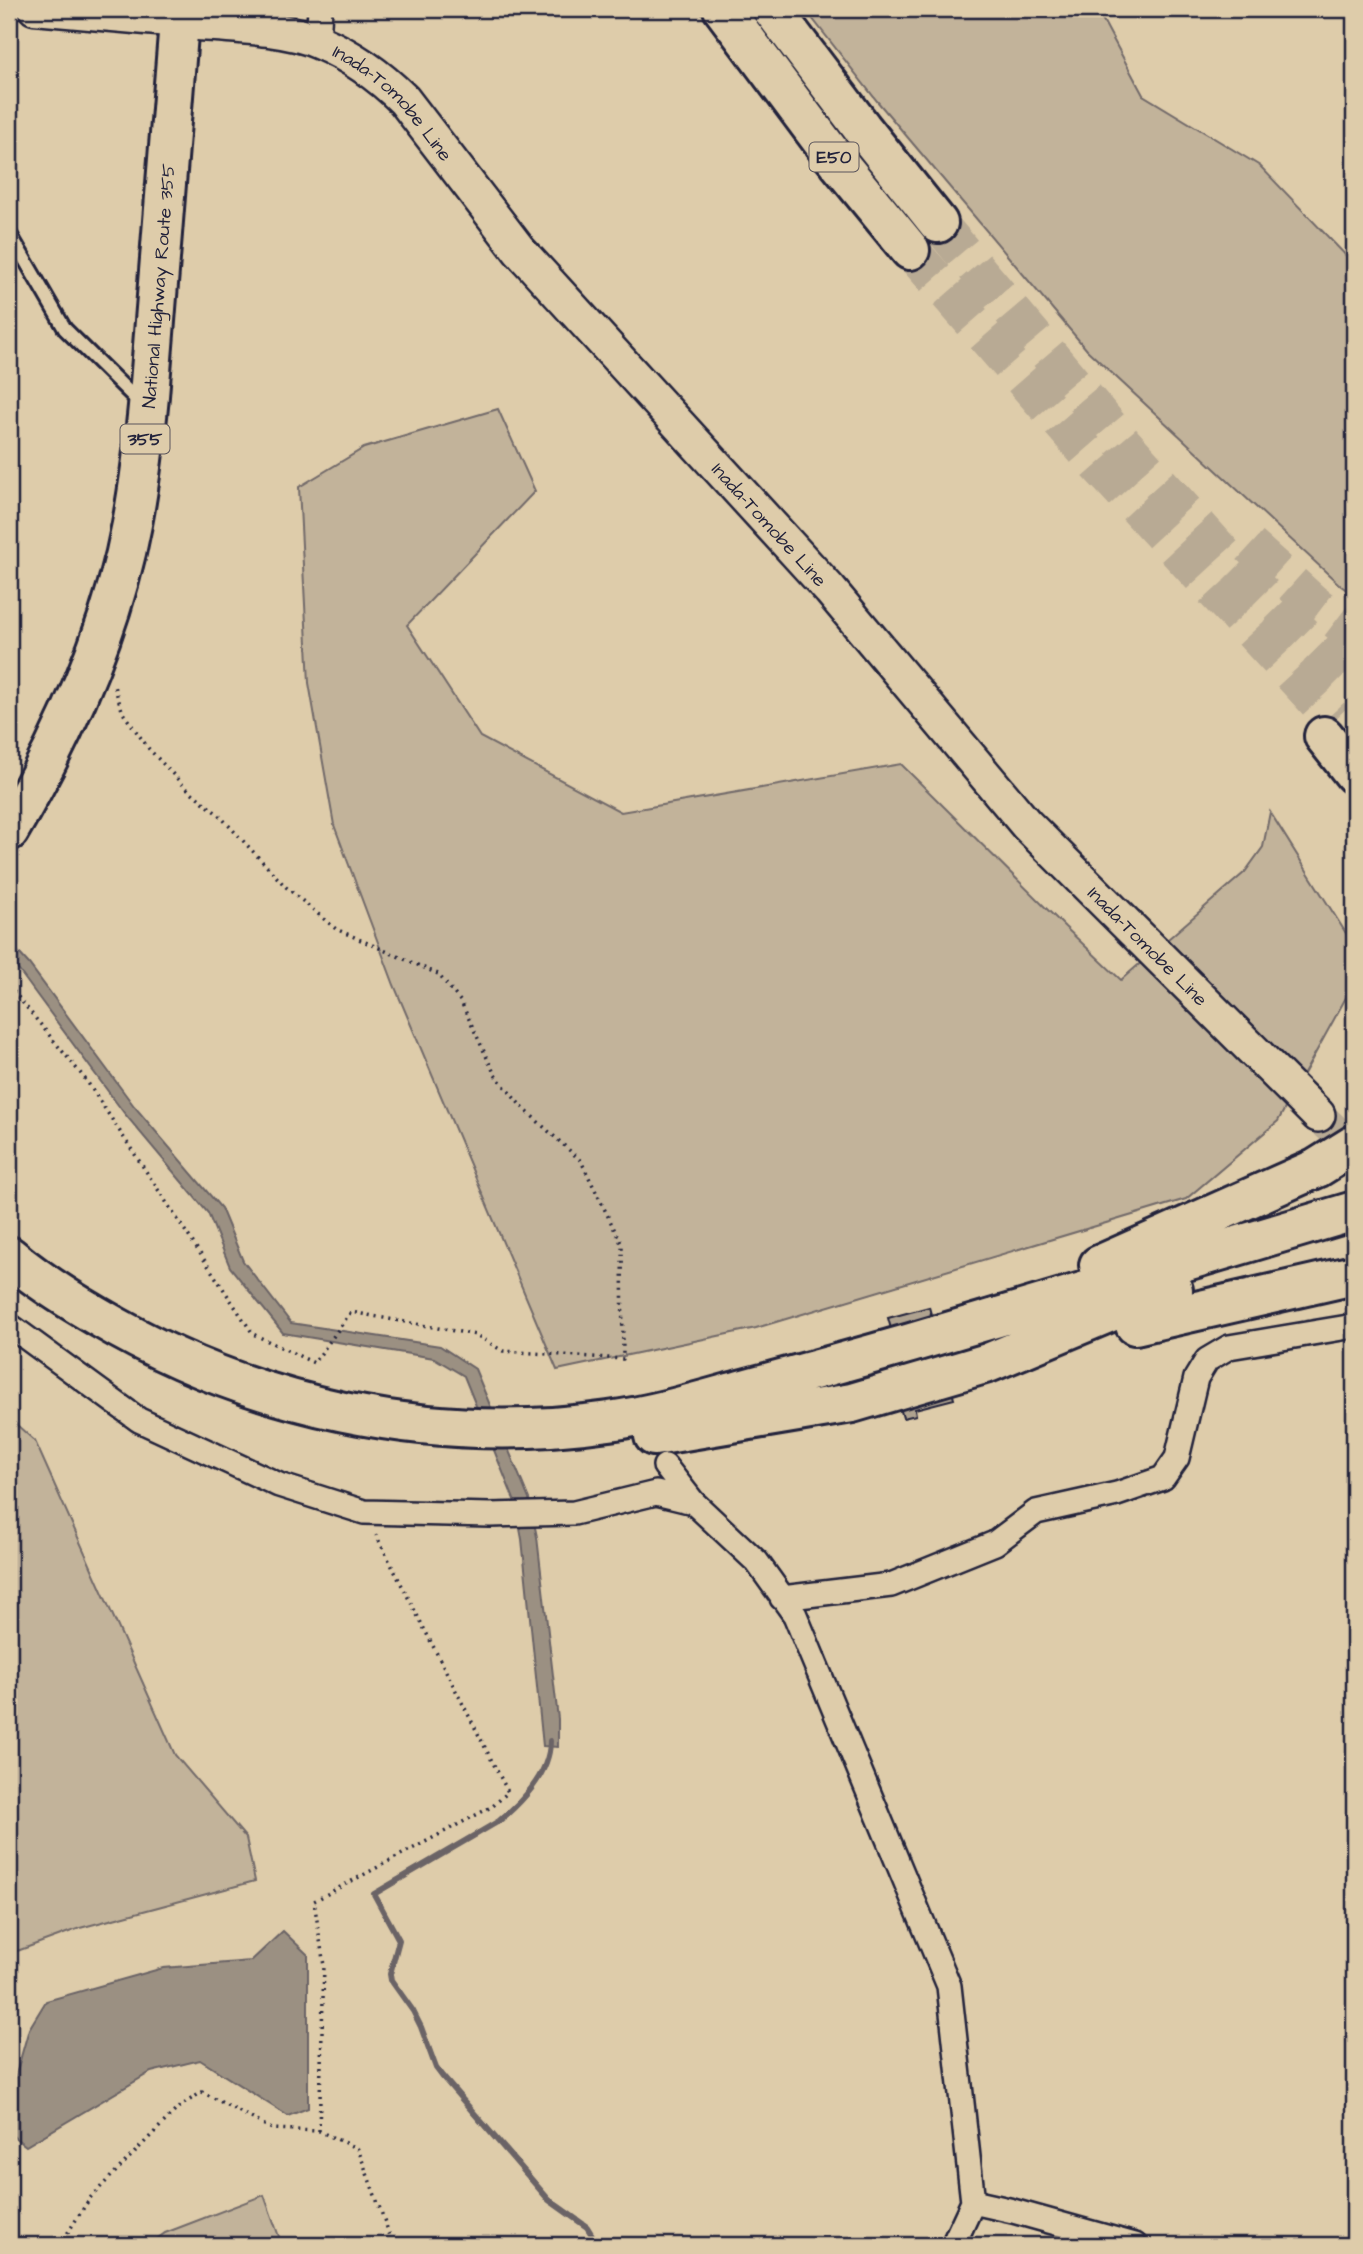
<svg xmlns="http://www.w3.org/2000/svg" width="1363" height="2254" font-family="'Architects Daughter',sans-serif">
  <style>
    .green { fill: #c2b39a; stroke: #726a6a; stroke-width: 2 }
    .water { fill: #9b9082; stroke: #6b6466; stroke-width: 2 }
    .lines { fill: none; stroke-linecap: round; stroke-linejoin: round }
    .stream { stroke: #6b6466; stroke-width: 6 }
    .building { fill: #afa28f; stroke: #22223b; stroke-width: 2 }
    .secondary-tunnel { stroke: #b8aa94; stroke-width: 33; stroke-dasharray: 33 17; stroke-linecap: butt }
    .motorway-tunnel { stroke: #b8aa94; stroke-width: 38; stroke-dasharray: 38 19; stroke-linecap: butt }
    .service-casing { stroke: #22223b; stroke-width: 18 }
    .minor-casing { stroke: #22223b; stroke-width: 28 }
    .tertiary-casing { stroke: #22223b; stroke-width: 35 }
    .secondary-casing { stroke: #22223b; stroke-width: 38 }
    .trunk-casing { stroke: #22223b; stroke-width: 44 }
    .motorway-casing { stroke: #22223b; stroke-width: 44 }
    .path { stroke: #22223b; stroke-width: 3.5; stroke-dasharray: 2 5; stroke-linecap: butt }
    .service { stroke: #deccaa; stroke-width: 12 }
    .minor { stroke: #deccaa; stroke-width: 23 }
    .tertiary { stroke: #deccaa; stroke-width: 30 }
    .secondary { stroke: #deccaa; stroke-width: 33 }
    .trunk { stroke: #deccaa; stroke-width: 38 }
    .motorway { stroke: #deccaa; stroke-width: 38 }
    .labels { text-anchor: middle; stroke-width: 5; stroke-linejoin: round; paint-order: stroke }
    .shield { fill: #deccaa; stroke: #5a555c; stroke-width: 2 }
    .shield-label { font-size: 18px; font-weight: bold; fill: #22223b }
    .street-label { font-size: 19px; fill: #22223b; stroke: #deccaa }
  </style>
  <rect width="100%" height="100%" fill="#deccaa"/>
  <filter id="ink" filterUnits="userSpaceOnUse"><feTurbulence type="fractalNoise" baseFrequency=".0143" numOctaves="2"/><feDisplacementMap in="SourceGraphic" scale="14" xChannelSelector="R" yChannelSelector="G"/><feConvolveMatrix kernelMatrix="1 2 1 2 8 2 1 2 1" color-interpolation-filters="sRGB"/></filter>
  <g filter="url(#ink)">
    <!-- green -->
    <path class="green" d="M805,9H1097L1143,95L1260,166L1354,264V595L1341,586L1087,350L877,101Z
      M498,409L535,491L407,625L480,737L621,812L901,764L1065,927L1121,980L1245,872L1263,847L1270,812L1354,946V983L1278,1121L1186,1199L756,1328L557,1370L394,985L334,825L309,683L299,487L364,448Z
      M9,1418L35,1441L175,1755L246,1838L255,1881L80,1928L9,1954Z
      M264,2195L282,2245H149L165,2233Z"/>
    <!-- water -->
    <path class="water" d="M9,942L29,964L134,1106L221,1208L243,1261L291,1323L440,1346L475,1369L529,1499L537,1537L558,1719V1747L543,1746L522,1539L515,1502L464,1376L434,1358L283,1333L230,1267L208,1213L124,1113L20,972L9,959Z
      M283,1931L308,1955V2108L288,2116L200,2060L151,2072L26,2146L9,2133V2099L29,2029L46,2001L163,1968L251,1961Z"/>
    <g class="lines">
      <!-- stream -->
      <path class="stream" d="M550,1741C550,1774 522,1802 499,1821L374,1894L399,1940L390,1974L391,1980L413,2011L421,2027L436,2068L442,2076L549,2200L587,2227L598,2245"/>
    </g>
    <!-- building -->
    <path class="building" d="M929,1307L954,1399L915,1409L916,1415L903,1418L881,1339L893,1336L888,1318Z"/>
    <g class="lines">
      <!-- secondary-tunnel -->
      <path class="secondary-tunnel" d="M1318,1115L1354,1149"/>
      <!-- motorway-tunnel -->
      <path class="motorway-tunnel" d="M938,223L1124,444L1228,559L1354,685
        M910,250L1099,466L1334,720
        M1250,546L1312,602L1354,634"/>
      <!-- service casing -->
      <g class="service-casing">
        <path id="service" d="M10,234L65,329L141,404"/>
      </g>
      <!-- minor casing -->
      <g class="minor-casing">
        <path id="minor" d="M318,41L320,9
          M9,1325L139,1420L279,1485L364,1512L490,1515L574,1513L656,1493L693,1502
          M665,1466L693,1502L757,1562L795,1615L949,1986L973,2202L953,2245
          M782,1598L891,1585L995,1543L1036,1512L1117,1494L1163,1478L1177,1458L1196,1378L1207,1360L1229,1347L1354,1326
          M973,2202L1013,2211L1135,2245"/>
      </g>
      <!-- tertiary casing -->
      <g class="tertiary-casing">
        <path id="tertiary" d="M34,9L180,22"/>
      </g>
      <!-- secondary casing -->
      <g class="secondary-casing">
        <g id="secondary">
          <path id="s1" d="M180,22C221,26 282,26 319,42C352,56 379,75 404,100L519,250L830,590L1026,824L1318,1115"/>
        </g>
      </g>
      <!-- trunk casing -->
      <g class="trunk-casing">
        <g id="trunk">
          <path id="s2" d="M9,831C64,737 112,632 132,524C140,482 145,439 149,396L180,9"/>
        </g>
      </g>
      <!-- motorway casing -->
      <g class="motorway-casing">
        <path id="motorway" d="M723,9L833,156L910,250
          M772,9L862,128L938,223
          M1324,736L1354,774
          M9,1256C36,1279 66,1298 97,1316C250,1407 432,1446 609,1421C653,1415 697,1402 740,1390C797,1375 855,1359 911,1343C1059,1300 1206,1254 1354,1211
          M1099,1265L1317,1168L1354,1145
          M1135,1325L1354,1275
          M654,1436L852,1403L988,1363L1149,1296L1173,1290"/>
      </g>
      <!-- path -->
      <path class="path" d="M9,986L86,1080L253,1334L314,1363L351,1312L476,1335L503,1351L623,1359L622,1245L581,1161L521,1106L495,1075L461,1002L438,974L336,929L286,887L220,816L184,786L149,749L123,713L114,686
        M319,2131L324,1966L314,1901L493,1806L508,1792L376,1535
        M60,2245L90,2198L179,2107L202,2092L272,2129L319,2131L358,2149L390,2236L389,2245"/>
      <!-- service -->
      <use href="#service" class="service"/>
      <!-- minor -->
      <use href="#minor" class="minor"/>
      <!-- tertiary -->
      <use href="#tertiary" class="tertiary"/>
      <!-- secondary -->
      <use href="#secondary" class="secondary"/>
      <!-- trunk -->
      <use href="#trunk" class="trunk"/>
      <!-- motorway -->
      <use href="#motorway" class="motorway"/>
    </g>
  </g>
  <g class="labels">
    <!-- shield labels -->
    <g class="shield">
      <rect x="809.5" y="142.5" width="49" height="29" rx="5"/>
      <rect x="120.5" y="424.5" width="49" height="29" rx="5"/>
    </g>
    <g class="shield-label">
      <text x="834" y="163">E50</text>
      <text x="145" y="445">355</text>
    </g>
    <!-- street labels -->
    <g class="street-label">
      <text dy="7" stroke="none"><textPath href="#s1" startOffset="238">Inada-Tomobe Line</textPath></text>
      <text dy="7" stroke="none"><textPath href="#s2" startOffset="572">National Highway Route 355</textPath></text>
      <text dy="7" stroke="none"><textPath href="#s1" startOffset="805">Inada-Tomobe Line</textPath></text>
      <text dy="7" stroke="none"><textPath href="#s1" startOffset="1372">Inada-Tomobe Line</textPath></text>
    </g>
  </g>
  <!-- margin -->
  <rect width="1363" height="2254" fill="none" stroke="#deccaa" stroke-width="35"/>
  <rect x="18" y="18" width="1328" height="2219" fill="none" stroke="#22223b" stroke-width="2.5" filter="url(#ink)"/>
</svg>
